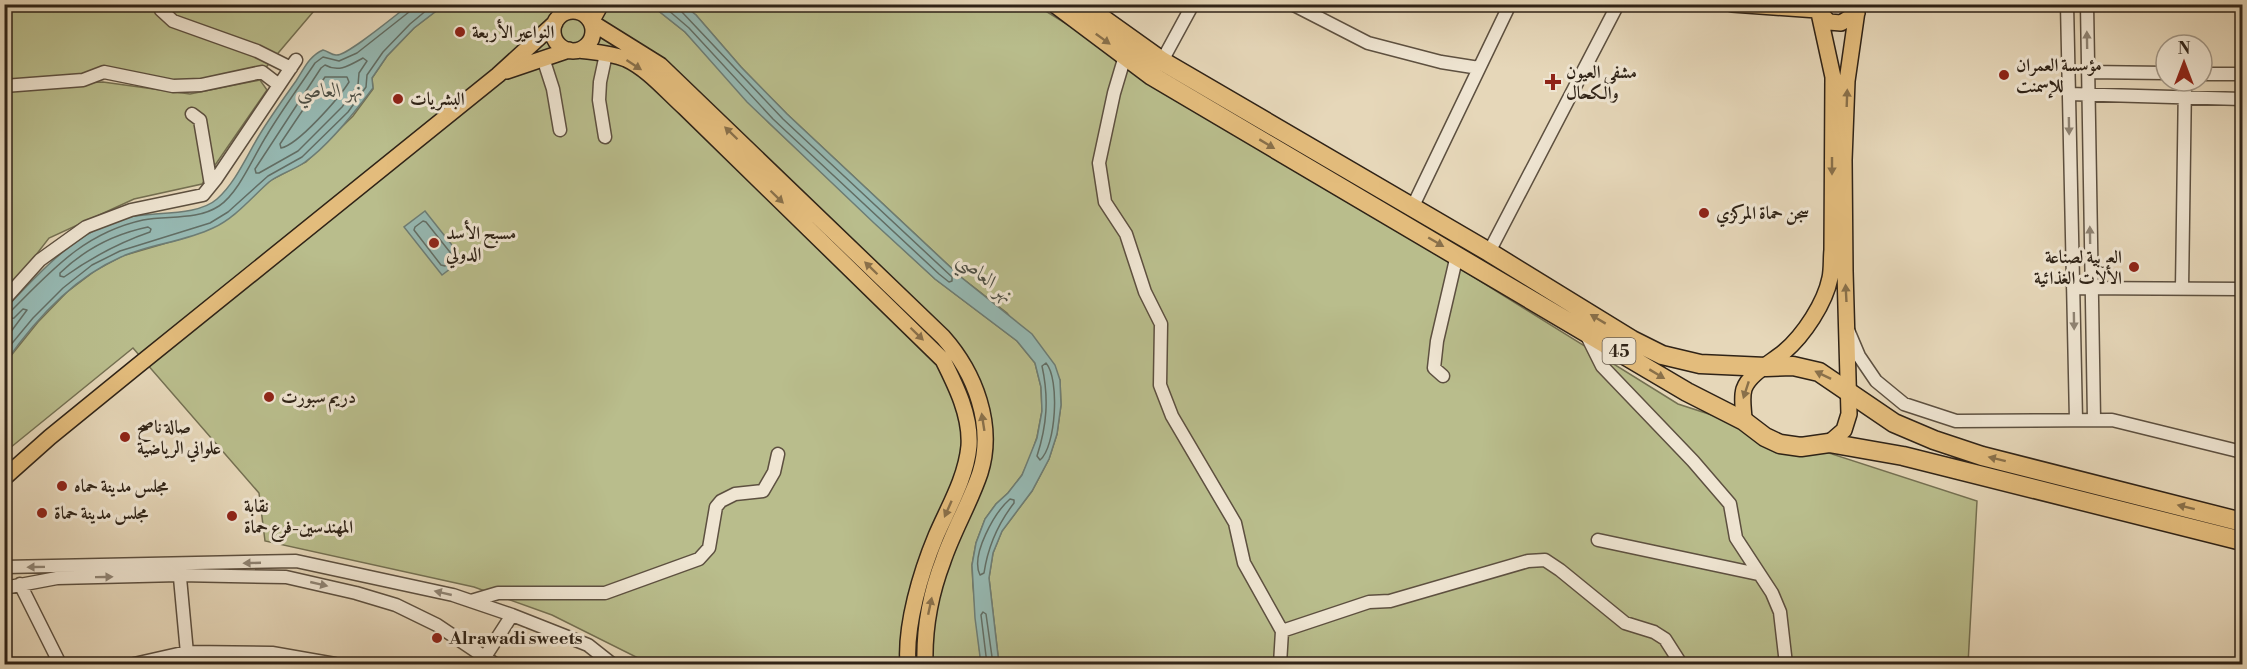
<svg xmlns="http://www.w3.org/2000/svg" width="2247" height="669" font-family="'Libre Bodoni',Amiri,serif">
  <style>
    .green { fill: #b9bd8c; stroke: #747052; stroke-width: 1.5 }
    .water { fill: #96b9b3; stroke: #6d7d75; stroke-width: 1.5 }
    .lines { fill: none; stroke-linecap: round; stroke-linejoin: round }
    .shore { stroke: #626e65; stroke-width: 1.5 }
    .minor-casing { stroke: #5d5040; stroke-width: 15 }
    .major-casing { stroke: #2f2317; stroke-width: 18 }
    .highway-casing { stroke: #2f2317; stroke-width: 21 }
    .minor { stroke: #efe5d2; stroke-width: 12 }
    .major { stroke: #e3bc7c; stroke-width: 15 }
    .highway { stroke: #e3bc7c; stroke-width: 18 }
    .oneway { fill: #89704a }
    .oneway2 { fill: #8f8474 }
    .poi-dot { fill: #8f2418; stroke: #efe5d2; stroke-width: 2 }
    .labels { text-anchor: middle; stroke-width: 6; stroke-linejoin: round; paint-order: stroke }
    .shield { fill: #efe5d2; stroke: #695d4f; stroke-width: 1.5 }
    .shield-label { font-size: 16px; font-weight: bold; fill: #2f2317 }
    .poi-label { font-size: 18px; font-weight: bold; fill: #2f2317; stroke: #efe5d2; text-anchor: start }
    .water-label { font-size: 20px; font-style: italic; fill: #4e5046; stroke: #efe5d2 }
  </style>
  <rect width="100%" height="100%" fill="#e6d7b9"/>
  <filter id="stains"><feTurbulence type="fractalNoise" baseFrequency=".00333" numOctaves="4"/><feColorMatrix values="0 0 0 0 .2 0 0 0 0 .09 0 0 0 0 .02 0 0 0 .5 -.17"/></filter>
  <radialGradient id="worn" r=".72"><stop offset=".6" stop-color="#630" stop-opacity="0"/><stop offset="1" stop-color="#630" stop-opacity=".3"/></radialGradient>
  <!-- green -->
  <path class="green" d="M5,5H319L262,72L173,86L104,72L35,85L103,82L190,94L260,80L267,90L202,184L134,199L49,238L5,295Z
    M444,5H651L685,32L769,123L935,279L1017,341L1035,363L1041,387L1042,411L1037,437L1030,458L1022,475L1008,493L996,504L985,519L976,543L972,565L973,586L981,664H650L552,615L474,587L265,541L259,493L133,348L5,452V363L38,322L67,292L96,270L122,256L187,237L231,216L271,180L306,162L353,116L373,89L372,78L387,56L414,28Z
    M683,5H1036L1678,404L1977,501L1968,664H999L989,578L993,553L1002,531L1032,491L1049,459L1057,434L1061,405L1060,380L1007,313L962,278L787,114L741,67L696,15Z"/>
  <!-- water -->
  <path class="water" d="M409,5H444L414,28L387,56L372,78L373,88C355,112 329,145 305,162C294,170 279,174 269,182C251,198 235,218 213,228C184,242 150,244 121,257C73,278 34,321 5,363V309C39,273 75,232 124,218C151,211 197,217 217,199C236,182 247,155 260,134C271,116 284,98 296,81C304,69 309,56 323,50C328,51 331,55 336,55C346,57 398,13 409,5Z
    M651,5H683L696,15L741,67L787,114L962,278L1032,334L1055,365L1060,380L1061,405L1057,434L1049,459L1032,491L1002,531L993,553L989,578L999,664H981L975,618L972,565L976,543L985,519L996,504L1008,493L1022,475L1037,438L1042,411L1041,387L1035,363L1017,341L935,279L874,223L747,102L685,32Z
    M425,211L463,259L442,275L404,227Z"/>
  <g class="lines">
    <!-- shore -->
    <path class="shore" d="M661,4L689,28L773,119L939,274L949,282L952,281V277L783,119L681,11L680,4
      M363,58L367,61L359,73L358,85L342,107L298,151L259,173H256L255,169L321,68L325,65C339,73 350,65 363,58Z
      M325,77H347L349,82C339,98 298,145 281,148L280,144Z
      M423,221L426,222L453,256L452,259L445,266L441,265L414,230L415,227Z
      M148,227L151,229L150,232C118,243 92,257 64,277L60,276V273C86,248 114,234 148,227Z
      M4,312L11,311C52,270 84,233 143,220C168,215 196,221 219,206C239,193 254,155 267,135C282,110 299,87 315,63L323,57L339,61L357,53L409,12L412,4
      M4,320L14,318L23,309L27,310L4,341
      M4,353L33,318L63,288L92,265L120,251L210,223L228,212L268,176L302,157L348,112L366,87L367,75L383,52L410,24L434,4
      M1046,363C1060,379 1056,447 1040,460L1037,456C1047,425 1049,398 1042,366Z
      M1010,499L1014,500V503C997,525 988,546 984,573L980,575C970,555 995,512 1010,499Z
      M987,664L981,615L983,612L986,614L993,664"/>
    <!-- minor casing -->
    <g class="minor-casing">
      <path id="minor" d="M160,4L161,10L173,21L257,51L291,68
        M1292,4L1368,43L1441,62L1479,68
        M2067,4L2076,420
        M2087,4L2094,419
        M1125,56L1114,93L1099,163L1105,202L1126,234L1145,292L1161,324L1160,385L1172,416L1235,523L1244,563L1282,631
        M543,58L553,89L560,130
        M1162,61L1193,4
        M2088,72L2166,73
        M2202,74H2242
        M4,86L83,80L104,72L173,86L201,85L262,72L279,85
        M2069,94L2242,99
        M192,114L200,120L211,185
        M605,137L599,100L600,82L606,54
        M1412,208L1510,4
        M1489,252L1618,4
        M2073,288L2242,289
        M2182,289L2185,81
        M4,300L40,260L86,227L131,210L203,195L216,179L296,60
        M1848,330L1859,356L1876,381L1904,404L1956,421L2112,420L2242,452
        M1585,332L1602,366L1693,461L1730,504L1736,538L1772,593L1780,612L1786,664
        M1443,376L1434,368L1437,341L1457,255
        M1598,540L1758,574
        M4,567L296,561L453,595L512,615L588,645L612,664
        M179,567L188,664
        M20,584L60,664
        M4,588L57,578L179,575L286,577L356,593L396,605L437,625L495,664
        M471,601L498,593H605L699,559L709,548L716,507L721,501L735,494L763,491L774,472L778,454
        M481,663L512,615
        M134,664L187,652L272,653L335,664
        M1280,664L1282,631L1369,602L1390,601L1528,561L1545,560L1560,570L1625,623L1654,632L1665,639L1681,664"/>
    </g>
    <!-- major casing -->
    <g class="major-casing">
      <path id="major" d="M601,4L591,22L660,65L943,337C975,373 995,425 980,473C970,503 953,531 943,561C930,595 924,628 925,664
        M1732,4L1817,10L1829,22L1841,23L1857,13
        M553 31a20 20 0 1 1 40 0a20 20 0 1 1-40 0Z
        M579,50C594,52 611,53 626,59C648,69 667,92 685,108L943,360C956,386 971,416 969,446C966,478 948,508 936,536C921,572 905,625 908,664
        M507,71L569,50
        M1744,421C1744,411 1741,399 1744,389C1749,374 1772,362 1784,352C1804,335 1825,303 1830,278C1832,269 1831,259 1832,250L1833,77L1817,4
        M1829,443L1844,430L1849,414L1845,271L1844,160L1847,81L1858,4
        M4,478L50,437L136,367L498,75L555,23"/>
    </g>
    <!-- highway casing -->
    <g class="highway-casing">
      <path id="highway" d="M1056,4L1152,76L1687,392L1744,421L1765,437L1780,444L1801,447L1829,443L1903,456L2242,541
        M1082,4L1162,61L1489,252L1632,340L1662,355L1700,364L1766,367L1793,366L1819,372L1894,423L1934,440L1982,456L2242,522"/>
    </g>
    <!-- minor -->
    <use href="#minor" class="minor"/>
    <!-- major -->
    <use href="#major" class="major"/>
    <!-- highway -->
    <use href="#highway" class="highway"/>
  </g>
  <!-- one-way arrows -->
  <defs><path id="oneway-solid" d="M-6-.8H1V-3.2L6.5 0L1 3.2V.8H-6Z" transform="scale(1.5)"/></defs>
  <g class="oneway">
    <use href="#oneway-solid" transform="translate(1103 39) rotate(36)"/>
    <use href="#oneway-solid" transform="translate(634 65) rotate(33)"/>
    <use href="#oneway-solid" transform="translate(1847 98) rotate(-88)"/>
    <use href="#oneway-solid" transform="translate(731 133) rotate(-136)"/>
    <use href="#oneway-solid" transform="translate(1267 144) rotate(31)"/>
    <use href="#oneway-solid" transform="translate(1832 166) rotate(90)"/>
    <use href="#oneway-solid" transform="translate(777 197) rotate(44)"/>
    <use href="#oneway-solid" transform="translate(1436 242) rotate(30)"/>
    <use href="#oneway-solid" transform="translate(871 268) rotate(-136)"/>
    <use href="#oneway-solid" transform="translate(1846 293) rotate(-93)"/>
    <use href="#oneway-solid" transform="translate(1598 319) rotate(-149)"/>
    <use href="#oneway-solid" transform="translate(917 334) rotate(44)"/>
    <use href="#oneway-solid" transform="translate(1657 374) rotate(31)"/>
    <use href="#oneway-solid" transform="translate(1823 375) rotate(-154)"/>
    <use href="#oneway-solid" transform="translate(1746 390) rotate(108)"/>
    <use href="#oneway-solid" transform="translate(983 422) rotate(-99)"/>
    <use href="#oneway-solid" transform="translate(1997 459) rotate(-166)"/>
    <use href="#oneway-solid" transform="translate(2186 507) rotate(-166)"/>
    <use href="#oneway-solid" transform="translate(948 509) rotate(114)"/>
    <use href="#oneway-solid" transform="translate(930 606) rotate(-78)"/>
  </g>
  <g class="oneway2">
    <use href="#oneway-solid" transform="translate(2087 40) rotate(-91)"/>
    <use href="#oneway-solid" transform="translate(2069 126) rotate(89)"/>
    <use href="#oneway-solid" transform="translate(2090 235) rotate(-91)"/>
    <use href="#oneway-solid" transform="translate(2074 321) rotate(89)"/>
    <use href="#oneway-solid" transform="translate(252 563) rotate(178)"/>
    <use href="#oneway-solid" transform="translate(36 567) rotate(179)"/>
    <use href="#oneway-solid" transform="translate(104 577) rotate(-1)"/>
    <use href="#oneway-solid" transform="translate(319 584) rotate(13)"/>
    <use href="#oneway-solid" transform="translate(443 593) rotate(-167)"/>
  </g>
  <!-- markers -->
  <g class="poi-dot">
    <circle cx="460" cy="32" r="6"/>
    <circle cx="2004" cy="75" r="6"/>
    <path d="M1550 73h6v6h6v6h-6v6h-6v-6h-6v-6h6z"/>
    <circle cx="398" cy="99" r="6"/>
    <circle cx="1704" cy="213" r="6"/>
    <circle cx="434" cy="243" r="6"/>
    <circle cx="2134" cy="267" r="6"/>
    <circle cx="269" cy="397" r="6"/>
    <circle cx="125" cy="437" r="6"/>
    <circle cx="62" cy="486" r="6"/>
    <circle cx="42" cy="513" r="6"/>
    <circle cx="232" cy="516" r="6"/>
    <circle cx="437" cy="638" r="6"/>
  </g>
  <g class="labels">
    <!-- shield labels -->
    <rect class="shield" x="1602.5" y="338" width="33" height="26" rx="4.5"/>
    <g class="shield-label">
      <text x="1619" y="357">45</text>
    </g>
    <!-- poi labels -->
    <g class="poi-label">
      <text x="472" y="38">النواعير الأربعة</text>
      <text x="2016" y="71">مؤسسة العمران<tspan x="2016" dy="21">للإسمنت</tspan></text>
      <text x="1566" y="78">مشفى العيون<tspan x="1566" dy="21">والكحال</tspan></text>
      <text x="410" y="105">البشريات</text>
      <text x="1716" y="219">سجن حماة المركزي</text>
      <text x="446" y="239">مسبح الأسد<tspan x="446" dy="21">الدولي</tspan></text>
      <text x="2122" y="263" text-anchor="end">العربية لصناعة<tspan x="2122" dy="21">الألات الغذائية</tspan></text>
      <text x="281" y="403">دريم سبورت</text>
      <text x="137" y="433">صالة ناصح<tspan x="137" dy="21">علواني الرياضية</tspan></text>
      <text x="74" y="492">مجلس مدينة حماه</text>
      <text x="244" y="512">نقابة<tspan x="244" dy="21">المهندسين-فرع حماة</tspan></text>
      <text x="54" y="519">مجلس مدينة حماة</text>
      <text x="449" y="644">Alrawadi sweets</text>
    </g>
    <!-- water labels -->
    <g class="water-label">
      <text x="330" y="97">نهر العاصي</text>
      <text transform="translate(986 277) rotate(40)" y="7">نهر العاصي</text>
    </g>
  </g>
  <!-- margin -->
  <rect width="2247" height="669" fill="none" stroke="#e6d7b9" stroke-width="24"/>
  <rect x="6" y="6" width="2235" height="657" fill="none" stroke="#2f2317" stroke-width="3"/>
  <rect x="12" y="12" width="2223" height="645" fill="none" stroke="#2f2317" stroke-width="1.5"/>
  <!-- north arrow -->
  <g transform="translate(2184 63)"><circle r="28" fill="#efe5d2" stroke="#a29787" stroke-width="1.5"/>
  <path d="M0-4.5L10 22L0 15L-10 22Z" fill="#8f2418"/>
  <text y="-9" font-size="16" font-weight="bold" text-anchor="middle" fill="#2f2317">N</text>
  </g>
  <rect width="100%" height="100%" filter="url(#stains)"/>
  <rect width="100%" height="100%" fill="url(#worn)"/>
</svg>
